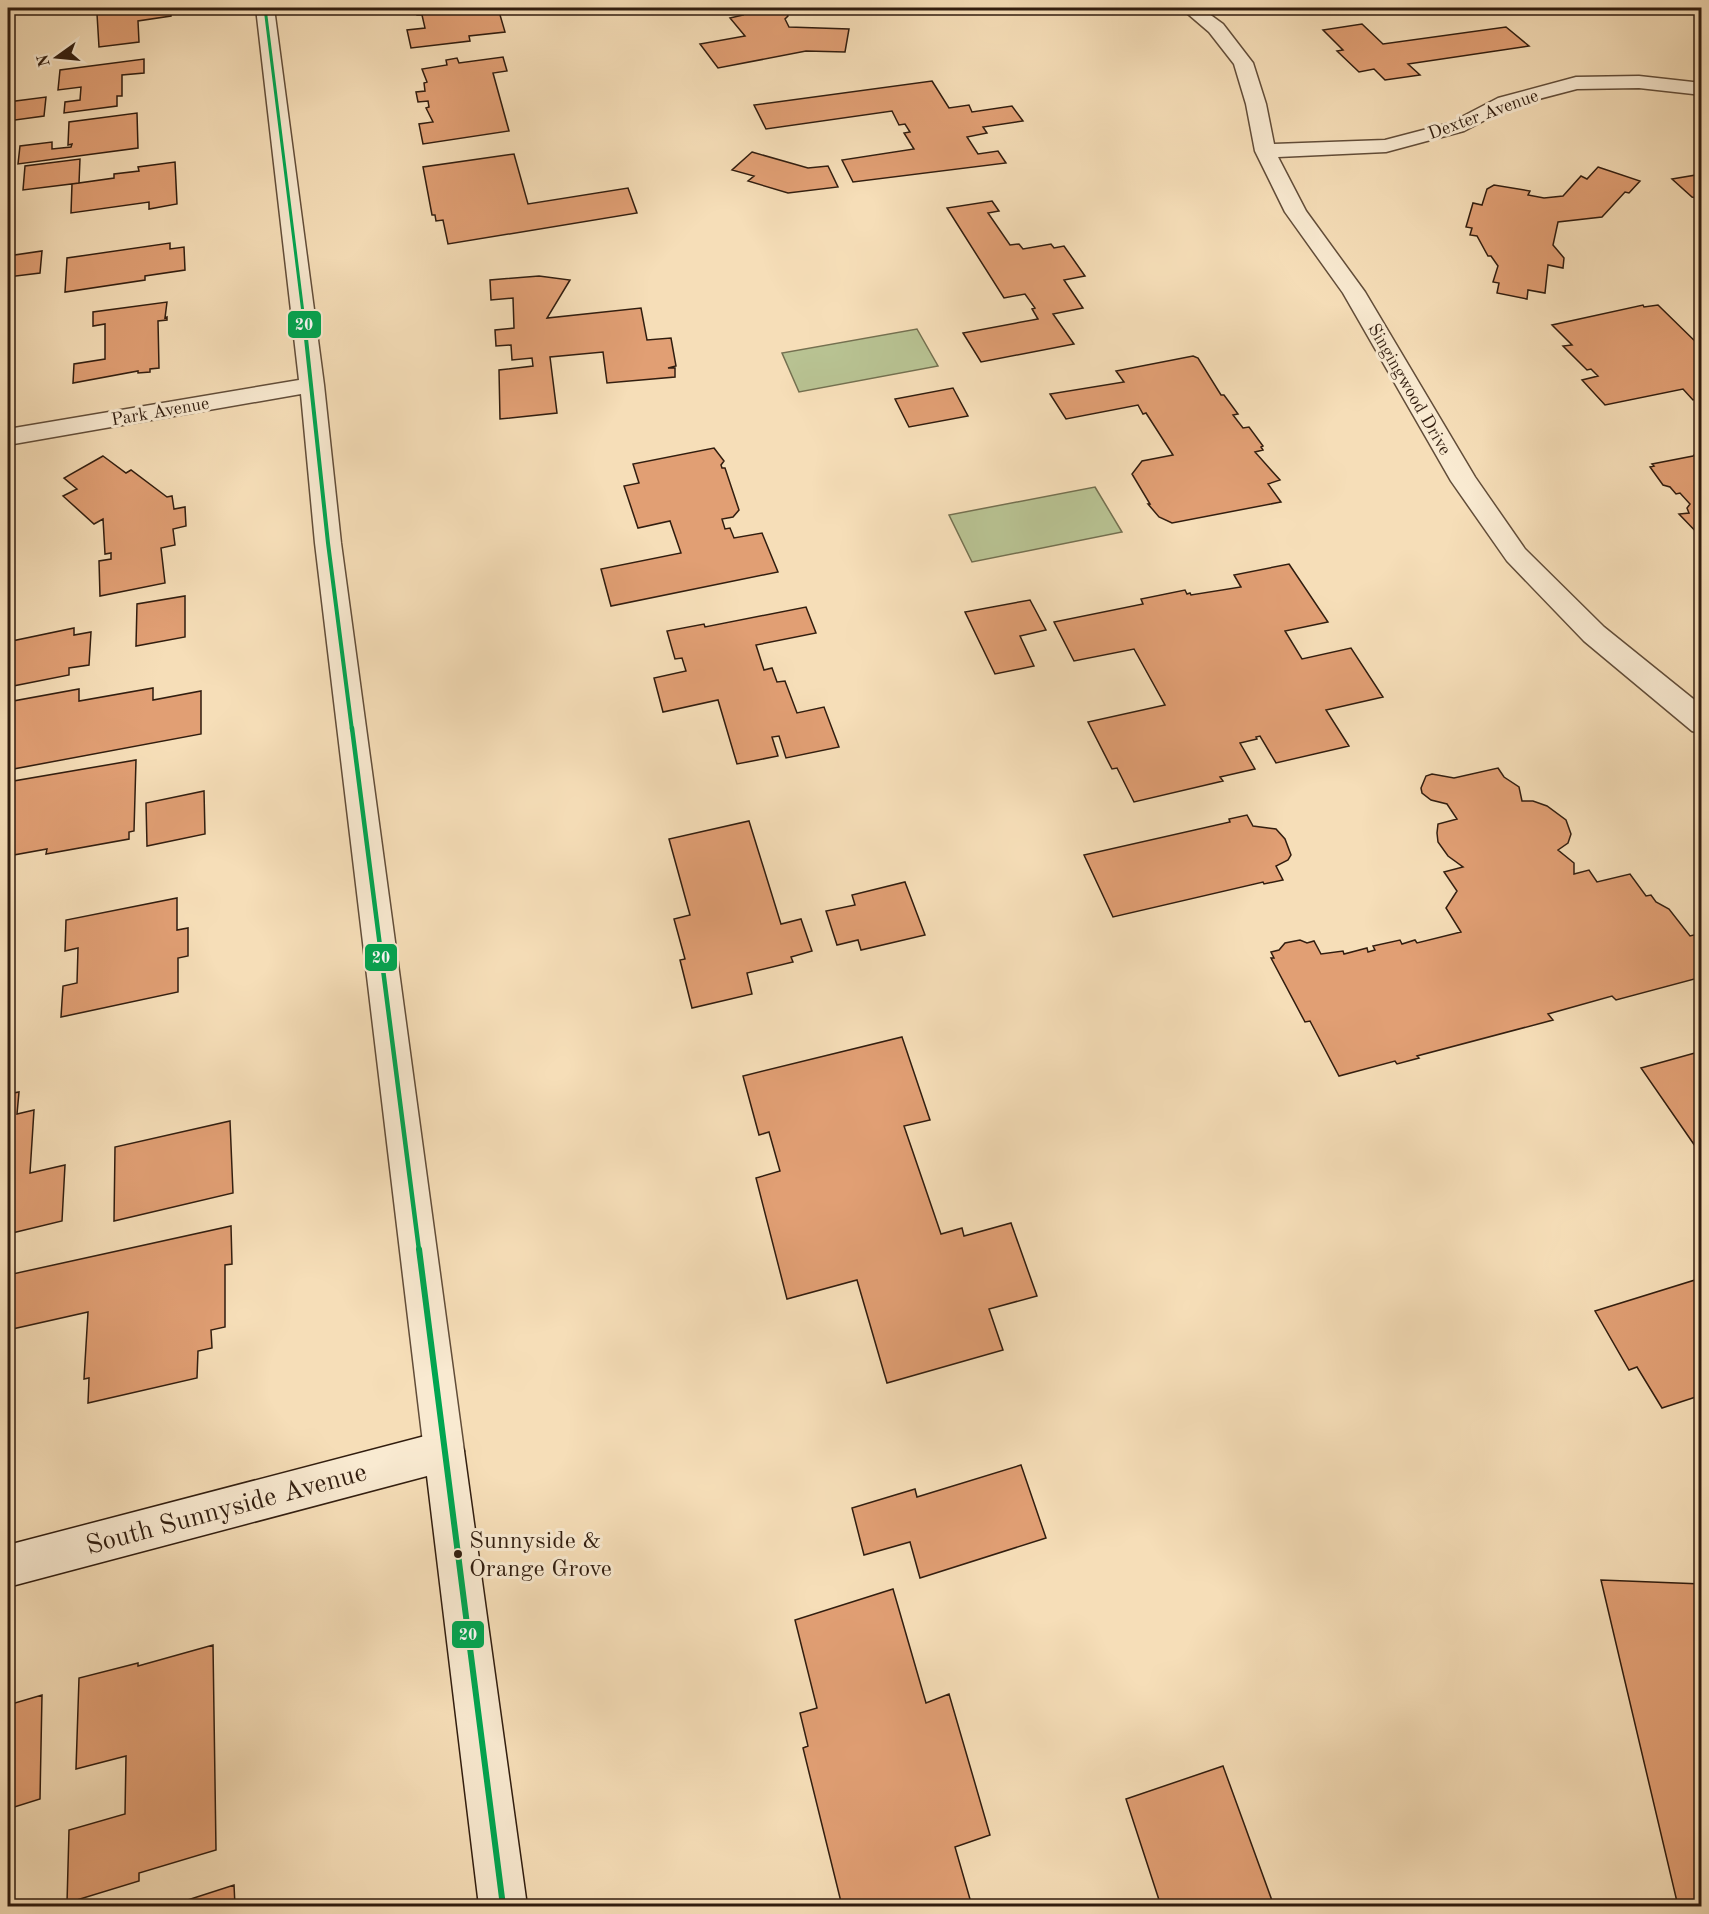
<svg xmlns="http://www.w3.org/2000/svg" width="1709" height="1914" font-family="'Old Standard TT',serif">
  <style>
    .green { fill: #b8c292; stroke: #747050; stroke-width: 1.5 }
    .building { fill: #e19f74; stroke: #311d0f; stroke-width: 1.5 }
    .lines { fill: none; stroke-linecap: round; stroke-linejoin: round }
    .street-casing { stroke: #624d39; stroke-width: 3 }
    .secondary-casing { stroke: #311d0f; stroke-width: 3 }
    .street { fill: #f9ead1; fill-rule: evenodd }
    .secondary { fill: #f9ead1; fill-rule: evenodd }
    .bus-1-far3-casing { stroke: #f9ead1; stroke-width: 6 }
    .bus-1-far2-casing { stroke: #f9ead1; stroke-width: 8 }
    .bus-1-far1-casing { stroke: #f9ead1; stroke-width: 9 }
    .bus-1-casing { stroke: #f9ead1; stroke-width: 10 }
    .bus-1-far3 { stroke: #00a651; stroke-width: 3 }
    .bus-1-far2 { stroke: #00a651; stroke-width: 4 }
    .bus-1-far1 { stroke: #00a651; stroke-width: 4.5 }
    .bus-1 { stroke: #00a651; stroke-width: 6 }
    .bus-dot { fill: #311d0f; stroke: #f9ead1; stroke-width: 2 }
    .labels { text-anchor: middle; stroke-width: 6; stroke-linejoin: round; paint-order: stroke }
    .far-street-label { font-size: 18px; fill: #311d0f; stroke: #f9ead1 }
    .near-bus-label { font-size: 24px; fill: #311d0f; stroke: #f9ead1; text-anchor: start }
    .near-street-label { font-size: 27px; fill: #311d0f; stroke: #f9ead1 }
    .line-badge { stroke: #f9ead1; stroke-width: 2 }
    .badge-label { font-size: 16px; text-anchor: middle; font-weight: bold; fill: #fff }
  </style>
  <rect width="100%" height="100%" fill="#f6deb8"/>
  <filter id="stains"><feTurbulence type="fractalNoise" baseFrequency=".00333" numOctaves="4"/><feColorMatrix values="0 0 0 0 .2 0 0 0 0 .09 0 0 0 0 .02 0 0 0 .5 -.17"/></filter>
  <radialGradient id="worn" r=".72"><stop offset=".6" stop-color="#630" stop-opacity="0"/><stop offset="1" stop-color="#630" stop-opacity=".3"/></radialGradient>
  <!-- green -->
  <path class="green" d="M917,329L938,366L799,392L782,353Z
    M1095,487L1122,532L972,562L949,515Z"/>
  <!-- building -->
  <path class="building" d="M121,8H171V16L138,21L139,42L99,47L97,14L121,11Z
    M415,8H498L505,32L469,36L470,41L411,48L407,30L425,28L422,15H417Z
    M738,8H781L787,12L788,16L785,19L789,27L849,29L845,52L806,51L718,68L700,44L745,36L730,18L743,15Z
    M1362,24L1383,44L1506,27L1529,46L1408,64L1420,75L1385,80L1374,69L1359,72L1337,51L1343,50L1323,30Z
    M503,57L507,71L493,73L509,131L423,144L419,124L433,122L426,108L429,107L428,101L418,102L416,92L425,91L424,83L427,82L422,69L447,65L446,60L457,58L459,63Z
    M144,59V73L122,75V96H117V106L64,113L65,102L80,100L81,87L58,90L60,70Z
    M932,81L949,108L969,105L972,112L1012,106L1023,121L983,127L987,133L967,137L978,154L998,151L1006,163L853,182L842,160L914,149L904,133L910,132L905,124L899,125L892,111L766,129L754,105Z
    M46,97L44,116L8,121V102Z
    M137,113L138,148L18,164L20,146L52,142V149L71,147L72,144L68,145L69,122Z
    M752,152L808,168L828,166L838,187L788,193L748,181L754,176L732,170Z
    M514,154L528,204L628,188L637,213L448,244L443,220L436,221L435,215H432L423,167Z
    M80,159L79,183L23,190L25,166Z
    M175,162L177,204L149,209V202L71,213L72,184L114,178V174L139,171L138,167Z
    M1598,167L1640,181L1629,193L1625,192L1602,217L1558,222L1553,245L1564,258L1563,268L1548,265L1545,293L1528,290L1527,299L1497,293L1499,283L1493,282L1498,266L1491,256H1488L1477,236L1470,235L1472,228L1466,227L1473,203L1482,205L1487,189L1494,185L1530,191L1528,195L1544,198L1563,196L1581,176L1587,179Z
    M1702,174V199L1692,197L1672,179Z
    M992,201L999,211L988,213L1010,245L1019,244L1023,249L1051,244L1054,248L1064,246L1085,276L1064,280L1083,308L1053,314L1074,344L981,362L963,333L1038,319L1032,309L1035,308L1025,294L1004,298L947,208Z
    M170,243V249L184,247L185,270L145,276V280L65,292L67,258Z
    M42,251L40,273L8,277V256Z
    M539,276L570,280L547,318L641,308L647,340L671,338L676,366L668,368H675V377L607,383L603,352L550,357L557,413L500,419L499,370L533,366L532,358L512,360L511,345L496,346L495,330L514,328L513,298L491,300L490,280Z
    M167,302L165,318L167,317V320L158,321L159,368L150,369V372L138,373V371L73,383L74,364L105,359V324L93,326V312Z
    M1643,305L1644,307L1658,305L1702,348V398L1693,400L1683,389L1605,405L1582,380L1598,376L1591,369L1587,370L1563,346L1572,345L1552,325Z
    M1193,356L1198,358L1221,395H1224L1238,414L1233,415L1243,428L1249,427L1263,446L1261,447L1263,450L1255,452L1280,480L1268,484L1281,502L1172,523L1159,517L1148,504H1150L1132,474L1142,461L1173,455L1146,413L1143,414L1138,405L1066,419L1050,394L1124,382L1116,371Z
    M953,388L968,416L909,427L895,399Z
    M714,448L724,461L721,465L722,468H725L739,510L733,517L722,519L725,529L730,528L734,538L762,533L778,572L611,606L601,569L681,553L670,521L638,528L624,486L639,483L633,464Z
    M1697,452H1702V538L1679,514L1689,513L1687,508L1690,504L1680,493L1676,494L1670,487L1663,485L1650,467L1654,466L1652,464L1693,456Z
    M103,456L126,473L131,470L167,497L172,496L174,509L185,507L186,526L173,529L175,545L161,548L165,583L100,596L99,561L111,559V553L105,554L103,519L94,524L63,496L77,489L64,478Z
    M1289,564L1328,622L1285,631L1302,659L1351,648L1383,697L1326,710L1349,746L1276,763L1260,736L1256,737L1257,739L1240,743L1255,769L1220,777L1223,781L1134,802L1117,768L1112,769L1088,722L1165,705L1134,649L1074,661L1054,622L1143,604L1141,599L1185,590L1187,594L1190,593L1191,595L1241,587L1234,575Z
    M185,596V637L136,646L137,604Z
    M1030,600L1046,630L1020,636L1034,666L995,674L965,612Z
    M806,607L816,633L756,645L764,670L772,668L777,682L785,681L797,713L824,707L839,747L786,758L779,736L772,737L778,756L737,764L718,700L663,712L654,678L686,671L682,658L675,659L667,631L704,624L705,627Z
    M74,628V635L91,632L89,665L69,668V675L8,687V646L12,641Z
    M153,688V700L201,691V734L8,770V702L79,689V701Z
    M136,760L134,831L129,832V839L46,854L47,849L8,856V782Z
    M1498,768L1504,777L1519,787L1522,801H1533L1547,806L1566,820L1571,834L1568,843L1558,850L1574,863V874L1589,870L1597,882L1630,874L1646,896L1651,895L1656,902L1669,909L1690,936L1698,934L1702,939V977L1616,1000L1612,996L1548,1014L1553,1020L1417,1056L1419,1058L1397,1064L1395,1061L1339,1076L1310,1021L1305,1022L1271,958H1274L1271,952L1279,950L1285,943L1300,940L1307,943L1314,941L1321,954L1343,951L1344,954L1367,948L1368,952L1375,950L1373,946L1400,940L1402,944L1415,940L1417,943L1461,932L1446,908L1457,891L1444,872L1463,867L1448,856L1438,842L1437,833L1438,824L1457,819L1447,804L1431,800L1422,793L1421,788L1426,776L1432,774L1454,778Z
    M204,791L205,834L147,846L146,803Z
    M1247,815L1253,826L1276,829L1285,839L1291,855L1288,860L1276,866L1283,880L1264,884L1263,882L1113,917L1084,855L1230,822L1229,819Z
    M749,821L781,924L801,919L812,951L791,957L793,962L747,973L752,994L692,1008L680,960L685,959L674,919L690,915L669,839Z
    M905,882L925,935L861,950L858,940L837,945L826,911L855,905L852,895Z
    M177,898V930L188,928V956L178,958V992L61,1017L63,986L77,983L78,948L65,951L66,920Z
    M902,1037L930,1120L904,1126L941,1234L962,1228L964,1236L1011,1223L1037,1296L989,1309L1003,1350L887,1383L857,1280L787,1299L756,1178L780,1171L769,1132L759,1135L743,1076Z
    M1702,1051V1156L1641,1068Z
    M19,1092L17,1114L34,1110L30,1173L65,1165L62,1221L8,1234V1094Z
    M230,1121L233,1193L114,1221L115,1147Z
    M231,1226L232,1264L225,1265V1327L211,1330L212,1348L198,1351L197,1378L88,1403L89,1378L84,1379L88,1312L8,1330V1275Z
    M1695,1280L1702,1291V1395L1662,1408L1637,1367L1629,1370L1595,1311Z
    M1021,1465L1046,1538L920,1578L910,1542L864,1555L852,1508L915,1489L917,1497Z
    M1601,1580L1702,1584V1906H1678Z
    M893,1589L926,1703L949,1694L990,1835L955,1847L972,1906H842L803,1748L808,1746L800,1713L817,1708L795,1620Z
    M213,1645L216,1850L139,1873V1881L67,1903L69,1830L125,1814L126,1756L76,1769L79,1678L138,1663V1666Z
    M42,1695L40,1799L8,1809V1705Z
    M1223,1766L1274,1906H1161L1126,1799Z
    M234,1885L235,1906H169Z"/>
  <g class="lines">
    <!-- street casing -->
    <g class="street-casing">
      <path id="street" d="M256,8H274L324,385L341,543L464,1451L458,1465L444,1471L430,1465L424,1451L315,543L301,394L8,445V429L299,380Z
        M1181,8H1201L1223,24L1253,63L1266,104L1274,144L1385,140L1450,123L1498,98L1576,77L1639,76L1702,83V95L1639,88L1577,89L1512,106L1464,131L1386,152L1278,157L1306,211L1365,292L1475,477L1525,549L1604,627L1702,706V734L1692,731L1584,641L1507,561L1451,481L1343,293L1285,212L1255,151L1246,104L1234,64L1209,32Z"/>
    </g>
    <!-- secondary casing -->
    <g class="secondary-casing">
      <path id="secondary" d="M444,1431L458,1437L464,1451L527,1906H479L427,1476L8,1587V1545Z"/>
    </g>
    <!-- street -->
    <use href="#street" class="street"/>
    <!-- secondary -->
    <use href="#secondary" class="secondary"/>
    <!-- bus-1-far3 casing -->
    <g class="bus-1-far3-casing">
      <path id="bus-1-far3" d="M265,8L304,321"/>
    </g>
    <!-- bus-1-far2 casing -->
    <g class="bus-1-far2-casing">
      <path id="bus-1-far2" d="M304,320L328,543L352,730"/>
    </g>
    <!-- bus-1-far1 casing -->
    <g class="bus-1-far1-casing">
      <path id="bus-1-far1" d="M352,728L419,1250"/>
    </g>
    <!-- bus-1 casing -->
    <g class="bus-1-casing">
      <path id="bus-1" d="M419,1249L503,1906"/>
    </g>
    <!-- bus-1-far3 -->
    <use href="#bus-1-far3" class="bus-1-far3"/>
    <!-- bus-1-far2 -->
    <use href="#bus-1-far2" class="bus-1-far2"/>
    <!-- bus-1-far1 -->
    <use href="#bus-1-far1" class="bus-1-far1"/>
    <!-- bus-1 -->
    <use href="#bus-1" class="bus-1"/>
  </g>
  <!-- markers -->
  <circle class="bus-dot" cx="458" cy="1554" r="5"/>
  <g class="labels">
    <!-- far-street labels -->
    <g class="far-street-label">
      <text transform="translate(1483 114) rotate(-20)" y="6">Dexter Avenue</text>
      <text transform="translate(1410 389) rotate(60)" y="6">Singingwood Drive</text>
      <text transform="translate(160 411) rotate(-10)" y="6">Park Avenue</text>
    </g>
    <!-- near-bus labels -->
    <g class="near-bus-label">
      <text x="469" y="1548">Sunnyside &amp;<tspan x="469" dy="28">Orange Grove</tspan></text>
    </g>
    <!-- near-street labels -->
    <g class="near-street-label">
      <text transform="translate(226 1508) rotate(-15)" y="9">South Sunnyside Avenue</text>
    </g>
  </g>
  <g class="line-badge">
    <rect x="287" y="310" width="35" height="29" rx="6" fill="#00a651"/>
    <rect x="364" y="943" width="34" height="29" rx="6" fill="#00a651"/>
    <rect x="451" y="1620" width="34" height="29" rx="6" fill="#00a651"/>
  </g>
  <g class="badge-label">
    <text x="304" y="330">20</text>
    <text x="381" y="963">20</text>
    <text x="468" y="1640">20</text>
  </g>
  <!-- margin -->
  <rect width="1709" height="1914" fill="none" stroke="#f6deb8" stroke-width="30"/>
  <rect x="9" y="9" width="1691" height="1896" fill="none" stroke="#311d0f" stroke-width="3"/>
  <rect x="15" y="15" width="1679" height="1884" fill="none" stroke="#311d0f" stroke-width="1.5"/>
  <!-- north arrow -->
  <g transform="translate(57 57) rotate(255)" stroke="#f9ead1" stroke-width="4.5" paint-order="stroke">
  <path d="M0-4.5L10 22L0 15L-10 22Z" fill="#311d0f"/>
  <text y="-9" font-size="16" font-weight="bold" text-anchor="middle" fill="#311d0f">N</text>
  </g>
  <rect width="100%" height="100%" filter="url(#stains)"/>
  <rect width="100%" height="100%" fill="url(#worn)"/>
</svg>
